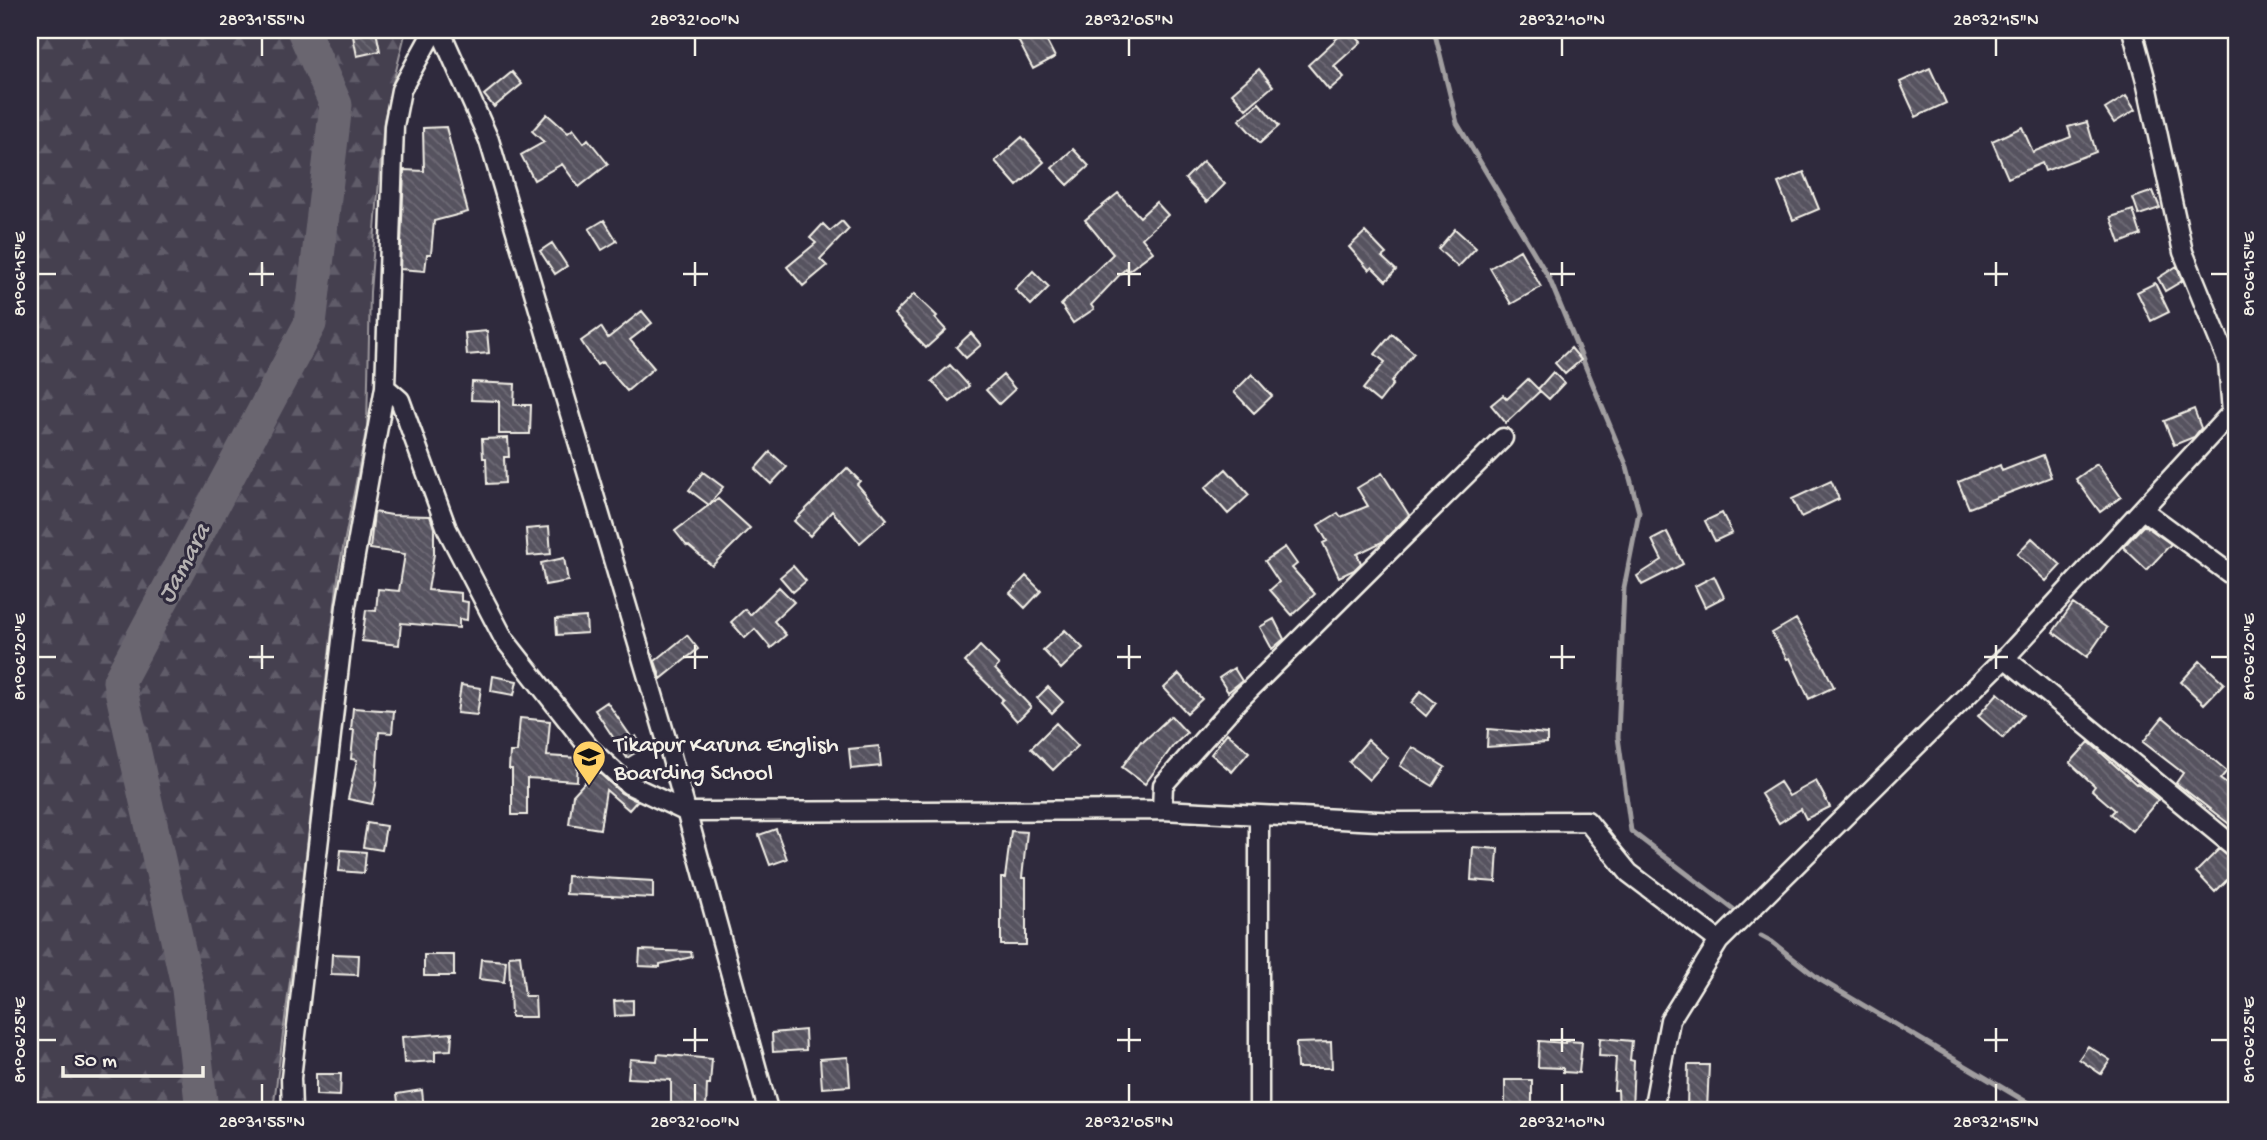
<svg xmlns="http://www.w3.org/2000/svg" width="2267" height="1140" font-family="'Gochi Hand',sans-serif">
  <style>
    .forest { fill: url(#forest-firs); stroke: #9c989c; stroke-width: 2 }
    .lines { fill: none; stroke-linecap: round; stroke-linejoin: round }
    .stream { stroke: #a19ea0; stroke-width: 5 }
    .river { stroke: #6a6670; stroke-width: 33 }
    .building { fill: url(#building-back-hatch); stroke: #f4f1e8; stroke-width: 2 }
    .minor-casing { stroke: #f4f1e8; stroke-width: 23 }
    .minor { stroke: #2f2a3d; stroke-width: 18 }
    .ticks { fill: none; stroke: #f4f1e8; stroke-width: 2.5 }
    .labels { text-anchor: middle; stroke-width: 6; stroke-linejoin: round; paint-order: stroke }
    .poi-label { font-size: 24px; fill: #f4f1e8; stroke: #2f2a3d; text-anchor: start }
    .water-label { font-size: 26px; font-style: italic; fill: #b6b2b2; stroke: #2f2a3d }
    .neatline { fill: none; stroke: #f4f1e8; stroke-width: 2.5 }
    .ticks-label { font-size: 18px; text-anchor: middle; fill: #f4f1e8 }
  </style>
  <defs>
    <pattern id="forest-firs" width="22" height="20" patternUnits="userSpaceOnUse" patternTransform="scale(1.75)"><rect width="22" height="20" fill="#454050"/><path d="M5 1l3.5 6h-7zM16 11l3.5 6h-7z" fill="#605c69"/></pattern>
    <pattern id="building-back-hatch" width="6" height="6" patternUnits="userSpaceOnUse" patternTransform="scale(1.75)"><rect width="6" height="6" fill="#56525f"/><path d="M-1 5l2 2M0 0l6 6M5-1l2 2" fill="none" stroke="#6f6b76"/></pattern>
  </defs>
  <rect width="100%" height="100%" fill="#2f2a3d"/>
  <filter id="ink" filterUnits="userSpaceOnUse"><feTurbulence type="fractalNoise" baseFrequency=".0143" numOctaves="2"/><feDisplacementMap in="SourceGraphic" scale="14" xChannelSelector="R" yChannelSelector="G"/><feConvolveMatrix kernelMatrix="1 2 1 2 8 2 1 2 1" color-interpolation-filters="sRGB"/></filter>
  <g filter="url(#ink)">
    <!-- forest -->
    <path class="forest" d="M30,30H406L384,120L370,292L367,426L339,569L302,890L273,1110H30Z"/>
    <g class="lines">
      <!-- stream -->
      <path class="stream" d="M1434,30L1457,123L1549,278L1627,467L1639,512L1624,588L1618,737L1631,831L1737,912
        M1761,936L1772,942L1819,979L2040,1110"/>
      <!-- river -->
      <path class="river" d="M202,1110L188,989L119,681L310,324L336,105L303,30"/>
    </g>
    <!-- building -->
    <path class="building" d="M1038,30H1041L1055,57L1033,69L1018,40Z
      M1346,30H1350L1361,42L1334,66L1344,77L1329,90L1308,65Z
      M376,31L380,51L357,56L353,36Z
      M1930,68L1946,103L1916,117L1900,82Z
      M1259,69L1273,86L1246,109L1232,93Z
      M512,72L522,84L494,107L484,95Z
      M2126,96L2135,110L2114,123L2105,109Z
      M1259,103L1279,126L1260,143L1239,120Z
      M547,114L568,133L573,129L584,143L588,139L608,164L579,187L562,164L534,180L521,155L544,142L532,131Z
      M2087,122L2096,152L2045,171L2042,163L2008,178L1992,141L2022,127L2033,152L2071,137L2068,127Z
      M446,127L468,212L434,221L431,254H427L425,271L400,269L404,170L424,171L423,128Z
      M1022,137L1044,162L1017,186L995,161Z
      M1073,149L1089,166L1068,185L1052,168Z
      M1203,161L1225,184L1207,202L1185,179Z
      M1804,172L1819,209L1793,220L1778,183Z
      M2153,191L2160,208L2139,215L2133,198Z
      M1118,193L1140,217L1156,202L1168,215L1142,238L1153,252L1128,271L1126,268L1091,305L1094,309L1073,323L1061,305L1113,254L1085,220Z
      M2133,210L2141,235L2120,243L2111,217Z
      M604,220L617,241L602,250L589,229Z
      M842,221L849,229L820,259L827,266L803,286L787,267L816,243L810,238L823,224L830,231Z
      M1455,229L1476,248L1458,267L1438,249Z
      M1365,232L1386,254L1382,257L1396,270L1386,281L1372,267L1369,270L1349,247Z
      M552,243L567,266L555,274L540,251Z
      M1520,250L1541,287L1511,304L1490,268Z
      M2177,266L2182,281L2165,291L2158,278Z
      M1033,271L1049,287L1031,305L1015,289Z
      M2155,283L2169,312L2151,321L2137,292Z
      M914,294L937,316L935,318L946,330L926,348L894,314Z
      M642,311L652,323L630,340L654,368L627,391L602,362L597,365L581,341L601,327L608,338Z
      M487,331L489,353L467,355L465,333Z
      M971,333L981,345L966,358L956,347Z
      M1392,334L1414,353L1391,382L1393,384L1379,402L1363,389L1385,362L1375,354Z
      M1571,348L1581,360L1565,374L1555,363Z
      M950,365L969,386L950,402L932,381Z
      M1553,372L1564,383L1549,399L1538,389Z
      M1252,374L1272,396L1254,413L1234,392Z
      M1003,375L1015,389L999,404L986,390Z
      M1528,379L1540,391L1506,423L1491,405L1503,395L1507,399Z
      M472,382L515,384L514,405H531L530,434H499V401L471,400Z
      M2194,409L2201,428L2194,437L2174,445L2164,421Z
      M508,438L509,457H504L505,483L487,484L486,458H483L482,439Z
      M770,452L787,467L771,484L755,469Z
      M2043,455L2051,477L1969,508L1958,482L2000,465L2002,471Z
      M2097,464L2121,497L2100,512L2076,479Z
      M847,468L860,481L857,484L887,519L860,543L832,511L810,536L794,521Z
      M1226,469L1249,495L1228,514L1205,488Z
      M703,472L723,487L709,505L718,499L750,528L712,566L688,545L687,546L675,531L709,505L689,490Z
      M1382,473L1409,515L1382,542L1357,554L1361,563L1354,570L1339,577L1323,543L1327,541L1318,525L1338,513L1341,517L1368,506L1357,488Z
      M1831,481L1839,499L1801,517L1792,499Z
      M374,512L392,515L430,516L434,528V554L428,590L461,593V601L468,602L467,620L459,619V628L401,623L399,645L362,641L366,610L376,611L378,589L399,591L405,554L370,549Z
      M1722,513L1732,533L1715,541L1705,521Z
      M2144,525L2171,544L2147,570L2123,547Z
      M549,527L551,554L528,556L526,529Z
      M1667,532L1683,564L1642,585L1637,576L1662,560L1652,540Z
      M2032,538L2061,565L2046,581L2017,554Z
      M1285,547L1297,564L1292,568L1315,594L1292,615L1270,590L1279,582L1265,561Z
      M564,558L568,581L545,585L541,563Z
      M793,566L806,581L793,592L780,577Z
      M1026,576L1041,591L1025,608L1010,593Z
      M1714,576L1724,597L1705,607L1695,586Z
      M779,587L794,602L774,621L786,635L771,648L755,629L745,638L731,622L745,609L750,615Z
      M2073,604L2107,628L2087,657L2053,632Z
      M586,617L587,633L557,635L556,619Z
      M1274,619L1284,639L1272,649L1260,627Z
      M1796,619L1820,659L1834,687L1809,699L1790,658L1787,659L1772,633Z
      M1065,630L1083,648L1061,669L1043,650Z
      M687,635L698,649L661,679L655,661Z
      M980,646L999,665L995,669L1031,707L1017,721L1000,702L1003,699L965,662Z
      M2200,661L2224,683L2204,704L2181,682Z
      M1234,668L1242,681L1228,692L1219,678Z
      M1179,674L1202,699L1187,713L1164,688Z
      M493,676L517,681L514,695L491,691Z
      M461,685L481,688L477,715L457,713Z
      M1048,687L1063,702L1052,713L1037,698Z
      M1421,691L1436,703L1426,716L1411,703Z
      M1998,693L2023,715L2003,738L1978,716Z
      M607,702L632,738L636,736L643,748L627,758L595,710Z
      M353,708L394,711L392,733L379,732L376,785L372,804L348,799L357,760L351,759L354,730H351Z
      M1171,716L1187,733L1173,746L1145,784L1122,767L1141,741L1143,742Z
      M2163,717L2227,771L2220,779L2237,792V830L2176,783L2183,773L2143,742Z
      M520,718L550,721L547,756L578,758L577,781L527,778V815H512V769H509L510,752H517Z
      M1056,723L1078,746L1053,770L1031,748Z
      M1488,729L1547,734V743L1487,747Z
      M1227,733L1249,752L1232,772L1211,754Z
      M1368,740L1388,758L1369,780L1349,762Z
      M2089,742L2136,784L2137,783L2158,800L2132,831L2111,814L2115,810L2092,790L2095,786L2070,763Z
      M879,746L881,766L851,769L849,749Z
      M1412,747L1445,767L1433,786L1400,766Z
      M596,770L621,793L637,801L629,810L606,790L600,829L569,824L573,795Z
      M1816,781L1830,807L1806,819L1801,809L1779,823L1761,794L1780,782L1789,796Z
      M367,823L386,826L382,850L363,847Z
      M776,829L787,859L770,865L759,835Z
      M1011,831L1027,832L1022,878H1026V945H1001V878H1005Z
      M1473,847L1498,849L1496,882L1471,880Z
      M2219,849L2230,858L2237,860V870L2215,892L2196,872Z
      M341,850L366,852L364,873L339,871Z
      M567,876L653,881V898L566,894Z
      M640,950L691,952L692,957L660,964V967L639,966Z
      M332,954L359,955L358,975L331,974Z
      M424,955H454V976H424Z
      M520,955L525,996H535L536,1017H511L509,956Z
      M481,959L506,961L504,982L479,979Z
      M633,1000V1015L615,1016L614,1001Z
      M805,1030L806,1050L773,1052L772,1033Z
      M452,1033L451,1050L435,1051V1061L404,1063L402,1037Z
      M1600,1038L1632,1041L1630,1060L1634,1061L1632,1110H1619L1618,1090H1614L1616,1057L1599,1056Z
      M1539,1041L1565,1043V1041L1582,1042L1579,1073L1563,1072V1068L1538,1067Z
      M1331,1042L1332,1068H1297L1296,1043Z
      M2088,1046L2110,1060L2101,1074L2079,1059Z
      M658,1054L712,1059L710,1084H707L706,1110H671V1080L628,1078L630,1059L657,1061Z
      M848,1057L850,1086L822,1088L820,1059Z
      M1688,1065H1709L1707,1110H1687Z
      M316,1074H341L340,1096L316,1095Z
      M1505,1080H1532V1110H1505Z
      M422,1090L424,1110H399L397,1094Z"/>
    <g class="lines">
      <!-- minor casing -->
      <g class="minor-casing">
        <path id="minor" d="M440,30L489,140L670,752L768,1110
          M2132,30L2147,85L2183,252L2228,362L2232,412L2237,417
          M385,387L400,400L447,529L504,639L590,749L628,784L687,812L1162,810L1397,822L1587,821L1629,873L1719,941
          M2143,510L2237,579
          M2005,658L2237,849
          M1162,810L1163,785L1237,702L1503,438
          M1259,815V1110
          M292,1110L291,1078L346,606L385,387L394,126L401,90L434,30
          M1653,1110L1670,1020L1719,941L2005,658L2232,412"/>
      </g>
      <!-- minor -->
      <use href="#minor" class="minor"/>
    </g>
  </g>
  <!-- ticks -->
  <path class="ticks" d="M262,38V56M695,38V56M1129,38V56M1562,38V56M1996,38V56M262,262V286M695,262V286M1129,262V286M1562,262V286M1996,262V286M38,274H56M249,274H274M683,274H708M1117,274H1141M1550,274H1575M1984,274H2008M2211,274H2228M262,645V669M695,645V669M1129,645V669M1562,645V669M1996,645V669M38,657H56M249,657H274M683,657H708M1117,657H1141M1550,657H1575M1984,657H2008M2211,657H2228M695,1028V1052M1129,1028V1052M1562,1028V1052M1996,1028V1052M38,1040H56M683,1040H708M1117,1040H1141M1550,1040H1575M1984,1040H2008M2211,1040H2228M262,1084V1102M695,1084V1102M1129,1084V1102M1562,1084V1102M1996,1084V1102"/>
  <!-- icons -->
  <defs>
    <g id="school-pin" transform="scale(1.75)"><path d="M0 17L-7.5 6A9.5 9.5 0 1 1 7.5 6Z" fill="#ffd166" stroke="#2f2a3d"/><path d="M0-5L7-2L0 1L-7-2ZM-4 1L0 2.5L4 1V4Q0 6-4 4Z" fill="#111"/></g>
  </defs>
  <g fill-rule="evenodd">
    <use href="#school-pin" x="589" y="757"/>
  </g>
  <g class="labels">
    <!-- poi labels -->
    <g class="poi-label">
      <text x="614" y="751">Tikapur Karuna English<tspan x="614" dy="28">Boarding School</tspan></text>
    </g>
    <!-- water labels -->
    <g class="water-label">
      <text transform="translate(182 562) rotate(-62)" y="9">Jamara</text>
    </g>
  </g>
  <!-- margin -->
  <rect width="2267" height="1140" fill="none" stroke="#2f2a3d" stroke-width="77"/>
  <!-- scale -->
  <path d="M63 1066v10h140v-10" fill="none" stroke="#f4f1e8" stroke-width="3.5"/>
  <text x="74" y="1066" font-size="21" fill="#f4f1e8" stroke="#2f2a3d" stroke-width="5" paint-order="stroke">50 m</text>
  <rect x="38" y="38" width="2190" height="1064" class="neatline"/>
  <g class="ticks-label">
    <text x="262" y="25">28°31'55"N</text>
    <text x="695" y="25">28°32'00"N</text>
    <text x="1129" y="25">28°32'05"N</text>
    <text x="1562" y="25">28°32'10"N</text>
    <text x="1996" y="25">28°32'15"N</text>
    <text transform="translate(2248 274) rotate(-90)" y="6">81°06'15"E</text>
    <text transform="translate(19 274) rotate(-90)" y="6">81°06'15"E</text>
    <text transform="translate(2248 657) rotate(-90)" y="6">81°06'20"E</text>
    <text transform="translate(19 657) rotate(-90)" y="6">81°06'20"E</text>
    <text transform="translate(2248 1040) rotate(-90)" y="6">81°06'25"E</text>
    <text transform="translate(19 1040) rotate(-90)" y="6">81°06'25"E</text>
    <text x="262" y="1127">28°31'55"N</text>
    <text x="695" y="1127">28°32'00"N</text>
    <text x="1129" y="1127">28°32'05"N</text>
    <text x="1562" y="1127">28°32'10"N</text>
    <text x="1996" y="1127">28°32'15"N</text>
  </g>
</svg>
